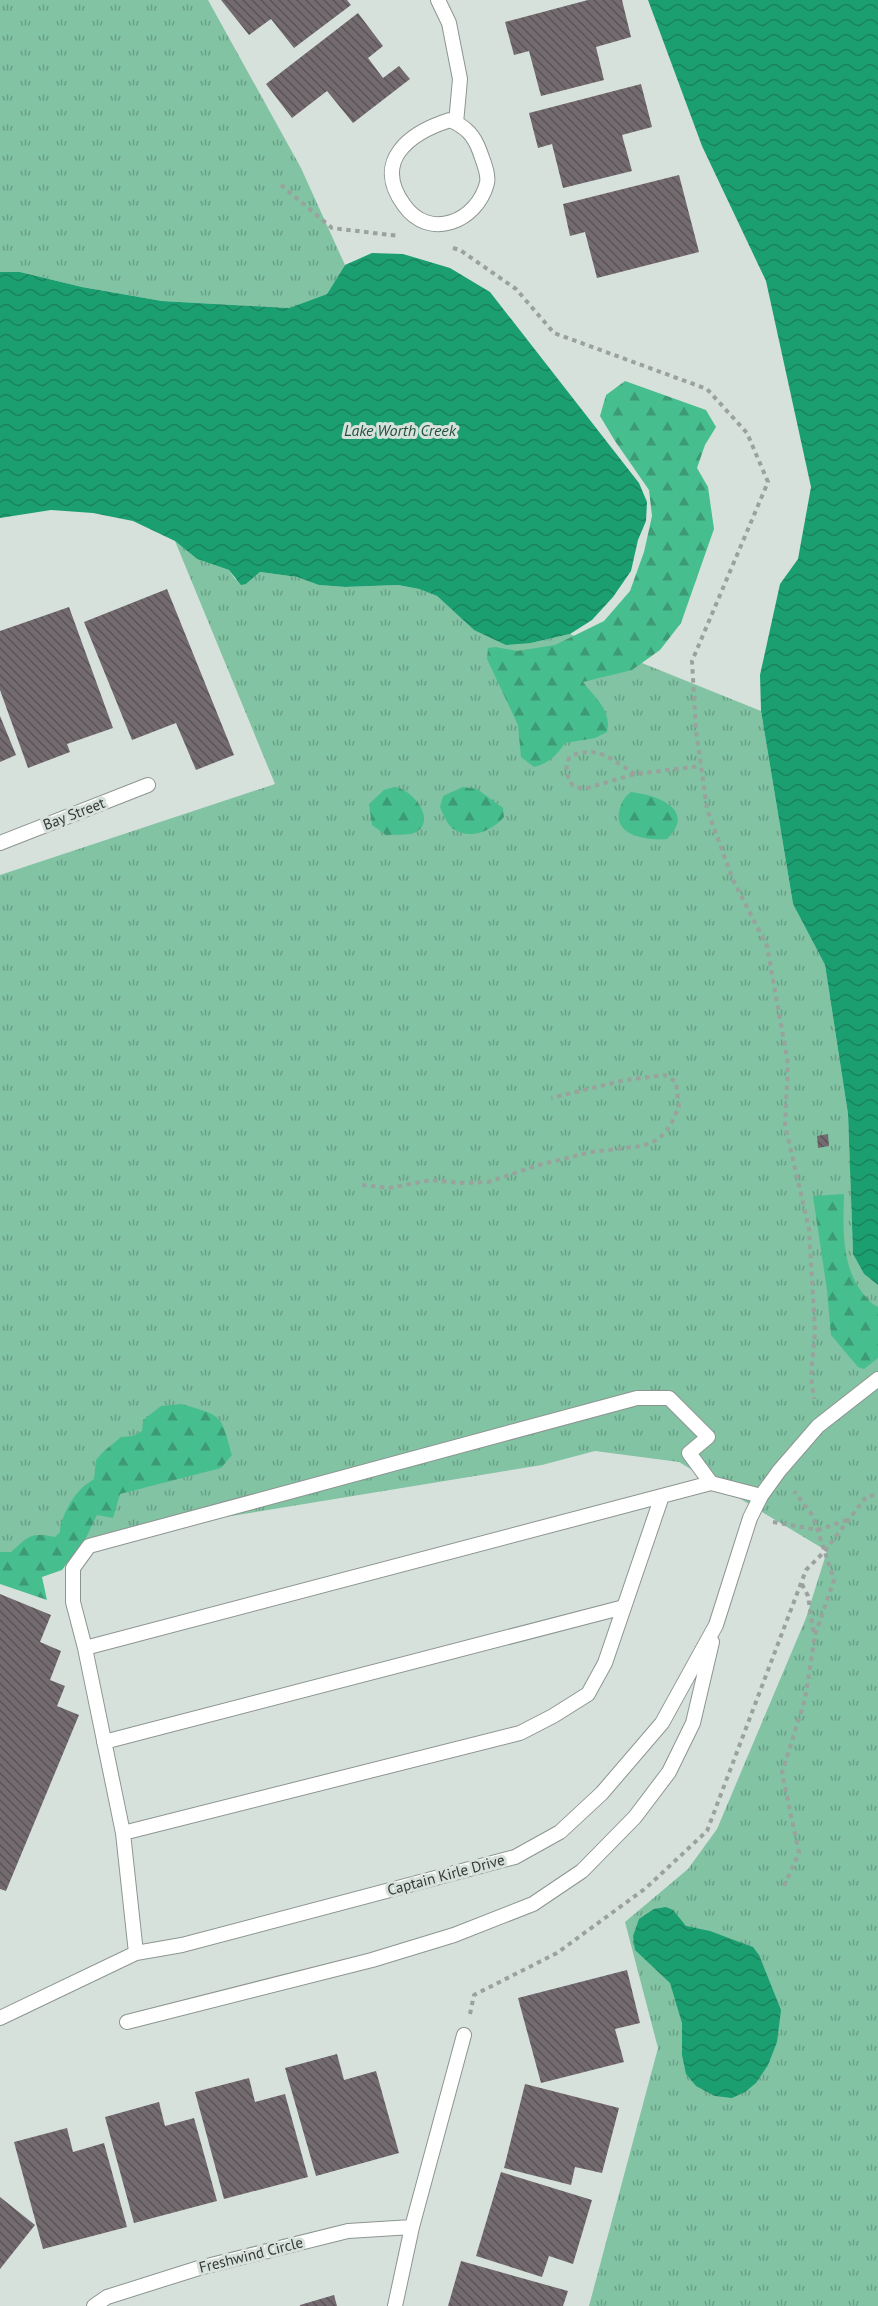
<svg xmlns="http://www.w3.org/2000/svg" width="878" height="2306" font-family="'PT Sans',sans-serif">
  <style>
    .grass { fill: url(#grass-tufts) }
    .forest { fill: url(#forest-firs) }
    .water { fill: url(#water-waves) }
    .building { fill: url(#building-back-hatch) }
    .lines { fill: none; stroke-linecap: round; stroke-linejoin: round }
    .lane-casing { stroke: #8d9591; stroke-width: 16 }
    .path { stroke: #9aa29e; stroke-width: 4; stroke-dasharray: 4.5 4.5; stroke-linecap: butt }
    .lane { stroke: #fff; stroke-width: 14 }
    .labels { text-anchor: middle; stroke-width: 6; stroke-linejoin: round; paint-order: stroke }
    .street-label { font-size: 15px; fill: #343836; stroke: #d7e1dc }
    .water-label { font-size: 16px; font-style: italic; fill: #22523d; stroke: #d7e1dc }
  </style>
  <defs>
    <pattern id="grass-tufts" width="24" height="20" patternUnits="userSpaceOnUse" patternTransform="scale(1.5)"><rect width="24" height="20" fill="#81c3a3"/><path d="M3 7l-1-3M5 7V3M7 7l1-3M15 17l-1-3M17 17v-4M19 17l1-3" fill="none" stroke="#6a9f86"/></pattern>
    <pattern id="forest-firs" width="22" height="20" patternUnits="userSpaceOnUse" patternTransform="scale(1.5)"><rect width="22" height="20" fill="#47be8d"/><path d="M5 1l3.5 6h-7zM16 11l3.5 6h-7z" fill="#3c9b74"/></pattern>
    <pattern id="water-waves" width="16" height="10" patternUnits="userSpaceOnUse" patternTransform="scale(1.5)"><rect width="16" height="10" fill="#1b9f70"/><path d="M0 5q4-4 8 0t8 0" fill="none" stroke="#19835d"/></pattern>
    <pattern id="building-back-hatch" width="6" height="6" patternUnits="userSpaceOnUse" patternTransform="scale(1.5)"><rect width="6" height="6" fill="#736b6f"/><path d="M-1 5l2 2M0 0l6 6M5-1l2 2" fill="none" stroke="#5a5457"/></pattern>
  </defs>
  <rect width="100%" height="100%" fill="#d7e1dc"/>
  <!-- grass -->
  <path class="grass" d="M0,0H208L301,168L345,265L327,294L289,308L162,301L82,287L20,272H0Z
    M175,541L197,559L229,570L235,579L246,584L260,572L297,577L320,585L345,587L398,585L419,589L437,596L474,630L531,643L570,634L761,711L793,904L825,965L848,1114L853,1254L864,1274L878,1285V2306H589L658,2048L625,1922L688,1869L717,1829L806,1618L827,1551L679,1462L595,1451L542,1465L0,1554V875L275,784Z"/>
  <!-- forest -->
  <path class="forest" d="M625,381L706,410L716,427L705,445L697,468L708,487L714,529L681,623L660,650L632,670L583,682C595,698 612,710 607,732L595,738L565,743C556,756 549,763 534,767L521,757L518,725L487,659L488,648L496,647L517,651L555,645L604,621L630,591L644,552L652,516L649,490L615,441L600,416L606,395Z
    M394,787C409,788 434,814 420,829C413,837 396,834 386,835L372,825L369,804L384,790Z
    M463,787L477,789L503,808L504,817C492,831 469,841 452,828C446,822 443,814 440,807L443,796Z
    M631,792C657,795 697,809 667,839C651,841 615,837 619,813C621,803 623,798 631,792Z
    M844,1194C843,1229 841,1267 864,1295C869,1300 871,1304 878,1307V1358L864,1369L858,1367L831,1335L827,1290L813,1196Z
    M182,1404C224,1417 220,1413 232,1455L221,1468L120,1494L113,1518L97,1515L85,1540L62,1570L42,1577L47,1600L0,1584V1552H11C29,1536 30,1532 55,1537L60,1532C60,1519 72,1497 82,1488C86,1484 90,1482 94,1479L96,1460L103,1452L121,1437L133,1436L142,1431L143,1420L161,1406Z"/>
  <!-- water -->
  <path class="water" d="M648,0H878V1285L864,1274L853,1254L848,1114L825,965L793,904L761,711L760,675L780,584L798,559L811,487L766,281L702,146Z
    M372,253L403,254L450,268L490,292L639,483L647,502L646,521L638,540L631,571L613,597L592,620L570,634L531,643L506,645L474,630L437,596L419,589L398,585L345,587L319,585L297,577L260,572L246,584L241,585L229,570L197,559L175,541L133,521L93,513L51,510L0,518V272H20L82,287L162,301L289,308L327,294L345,265Z
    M666,1907L673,1910L686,1926L710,1931L742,1943L753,1947L759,1955L781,2010L777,2042L768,2065L756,2083L745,2092L732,2098L715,2096L696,2086L686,2074L682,2055V2023L670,1983L635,1950L633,1936L639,1919L654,1909Z"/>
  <!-- building -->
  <path class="building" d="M221,0H347L351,5L294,48L271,19L249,35Z
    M588,0H622L631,37L596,47L604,80L541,96L529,51L514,55L505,22Z
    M358,13L383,46L368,58L383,78L399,66L410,79L353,123L327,91L292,118L266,84Z
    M641,84L652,127L622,135L632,171L563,188L552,144L538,148L529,113Z
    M679,175L699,252L597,278L585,232L570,236L563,204Z
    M167,589L234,755L196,770L176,723L132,740L84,622Z
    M69,607L113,728L67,744L70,752L28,768L0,690V631Z
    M0,716L16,755L0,762Z
    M828,1134L829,1146L818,1148L817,1136Z
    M0,1594L51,1615L40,1642L61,1651L50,1680L65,1686L57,1706L79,1715L6,1891L0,1889Z
    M627,1970L640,2023L615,2029L624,2062L541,2083L518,1998Z
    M337,2054L344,2080L376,2071L399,2153L316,2176L285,2068Z
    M249,2078L255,2102L285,2094L308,2177L224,2199L195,2092Z
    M525,2084L619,2108L602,2173L575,2167L571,2185L504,2168Z
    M159,2102L165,2126L194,2118L217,2201L134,2223L105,2117Z
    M67,2128L73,2152L104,2143L127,2227L43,2249L14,2142Z
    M501,2172L592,2200L573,2264L549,2256L542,2277L476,2256Z
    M0,2197L35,2225L0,2269Z
    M461,2261L568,2291L563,2306H448Z
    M334,2295L337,2306H300V2305Z"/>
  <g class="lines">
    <!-- lane casing -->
    <g class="lane-casing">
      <path id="lane" d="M438,0L449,23L460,79L456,123
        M450,120C466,127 474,135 480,152C483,161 489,174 487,183C477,222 429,241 404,205C372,161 409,133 450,120Z
        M0,843L148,785
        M711,1483L689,1453L708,1437L669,1398H637L89,1546L73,1568V1602L85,1648L711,1483L761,1496
        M85,1648L123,1833L520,1733L553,1716L588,1694L605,1663L662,1496
        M104,1742L624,1607
        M123,1833L136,1953
        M0,2018L136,1953L182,1945L515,1857L560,1832L602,1793L662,1723L716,1625L750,1518L761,1496L779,1471L818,1426L878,1379
        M127,2022L372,1960L454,1935L533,1904L582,1871L635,1817L669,1772L693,1723L712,1642
        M94,2306L107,2297L199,2268L348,2231L412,2227
        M395,2306L412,2227L464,2035"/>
    </g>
    <!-- path -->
    <path class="path" d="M281,185L332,228L399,236
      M453,248L460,250L516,289L554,333L707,389L747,433L768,482L692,661L696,731L707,809L733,880L767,946L788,1064L785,1125L809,1229L815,1331L811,1376L814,1399
      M635,774C610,759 600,745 570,756C564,769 566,775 573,786L584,789L635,774L701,766
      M362,1185L389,1188L431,1180L460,1183L488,1182L539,1165L591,1152L642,1146L655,1141L665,1133L672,1122L679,1107L676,1082L665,1075L625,1080L551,1098
      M773,1522L818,1530L847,1520
      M802,1584L808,1596L814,1635
      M784,1886L799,1853L782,1773L805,1699L815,1635L834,1580L813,1516L794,1491
      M470,2014L474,1995L557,1953L646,1888L707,1831L806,1570L824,1552L866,1497L878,1494"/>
    <!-- lane -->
    <use href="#lane" class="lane"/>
  </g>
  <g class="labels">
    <!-- street labels -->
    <g class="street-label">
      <text transform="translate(74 814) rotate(-21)" y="5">Bay Street</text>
      <text transform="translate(446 1875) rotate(-15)" y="5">Captain Kirle Drive</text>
      <text transform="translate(251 2255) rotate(-14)" y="5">Freshwind Circle</text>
    </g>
    <!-- water labels -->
    <g class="water-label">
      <text x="400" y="436">Lake Worth Creek</text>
    </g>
  </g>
</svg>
